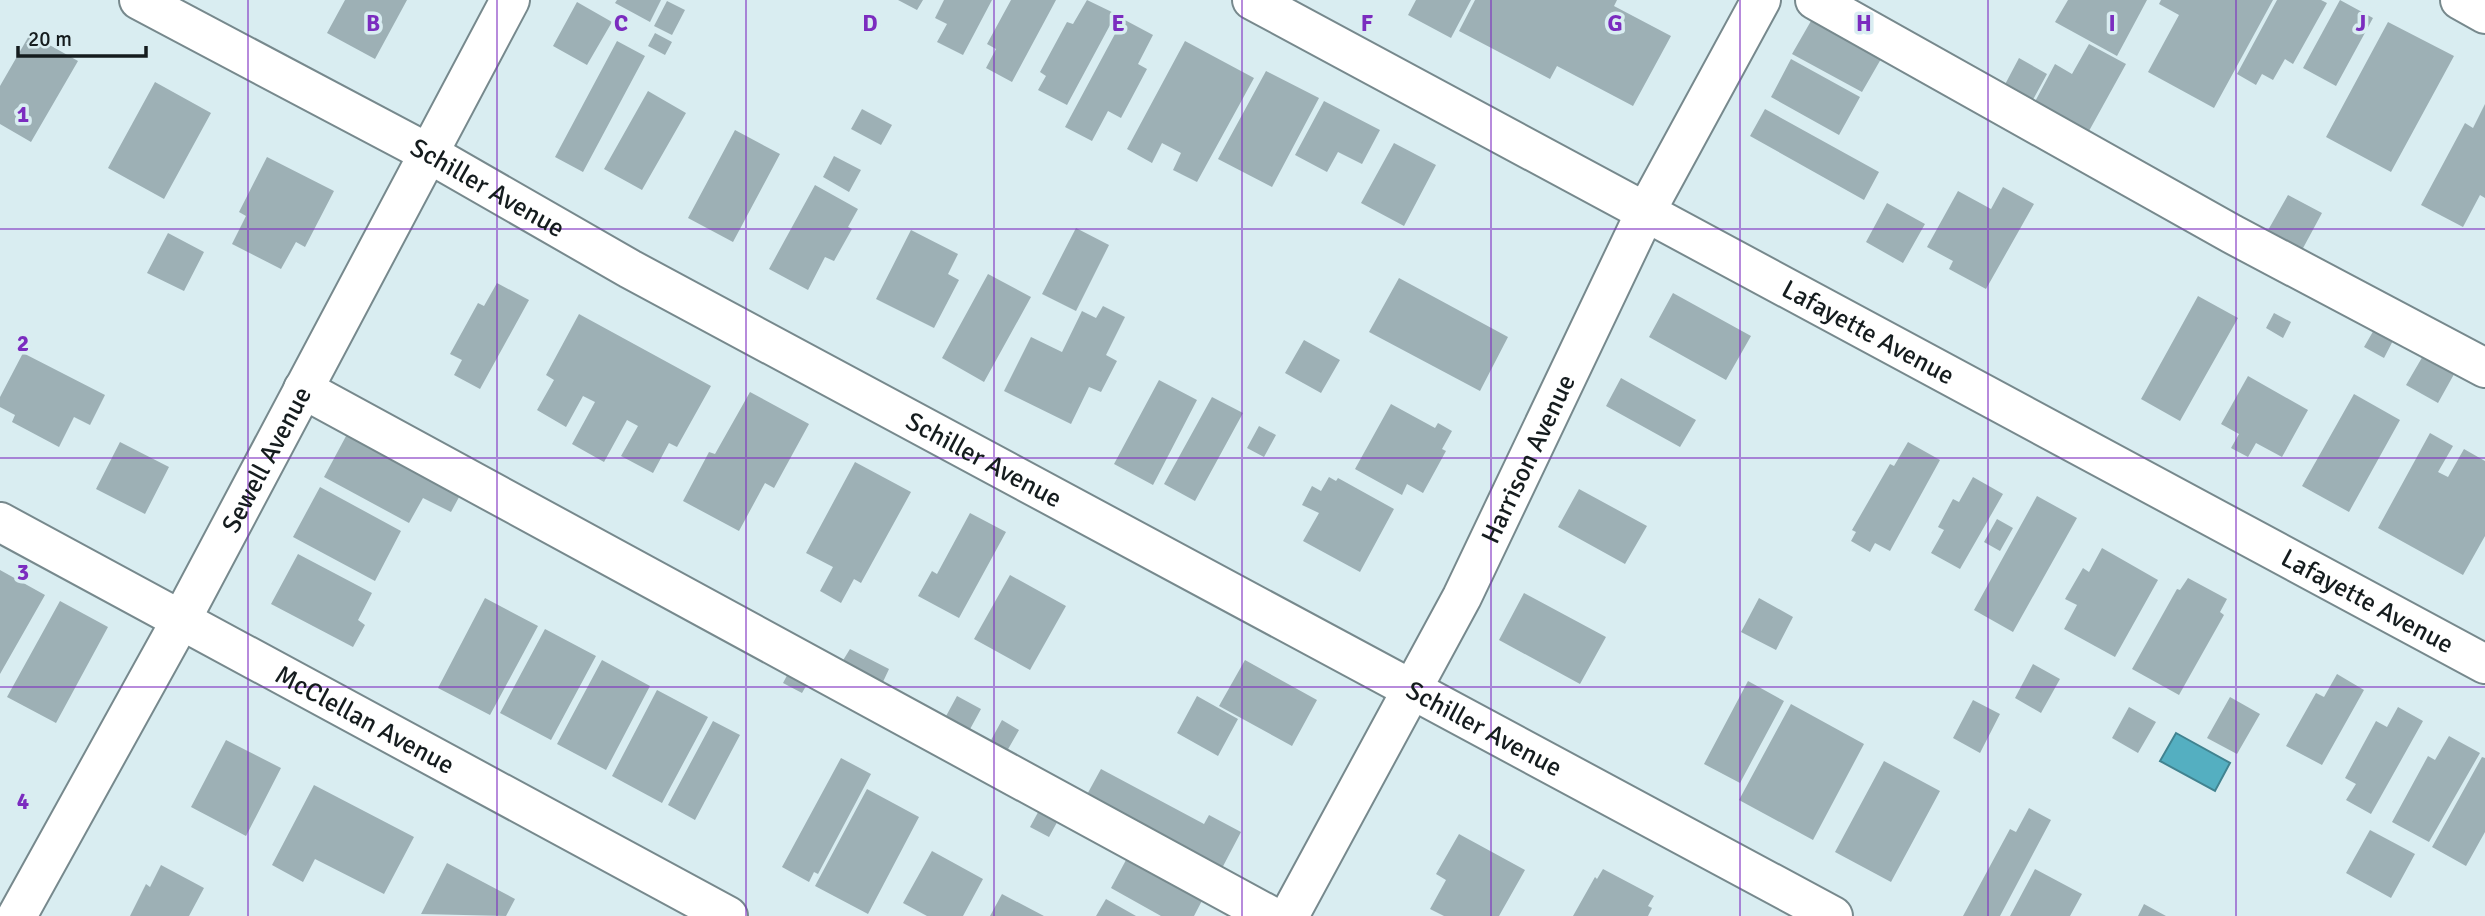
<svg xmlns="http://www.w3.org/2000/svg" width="2485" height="916" font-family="Signika,sans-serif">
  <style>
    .water { fill: #54afc1; stroke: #418390; stroke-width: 2 }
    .building { fill: #9db0b5 }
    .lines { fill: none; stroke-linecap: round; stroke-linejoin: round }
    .minor-casing { stroke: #77898d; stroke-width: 42 }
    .major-casing { stroke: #77898d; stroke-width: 42 }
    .minor { stroke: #fff; stroke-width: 38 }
    .major { stroke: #fff; stroke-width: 38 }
    .grid { fill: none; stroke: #7b2cbf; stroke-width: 2; stroke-opacity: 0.55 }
    .labels { text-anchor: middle; stroke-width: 7; stroke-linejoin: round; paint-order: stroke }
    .street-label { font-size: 26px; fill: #151c1e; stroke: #d9edf1 }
    .grid-label { font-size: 23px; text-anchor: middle; font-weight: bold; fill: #7b2cbf; stroke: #d9edf1; stroke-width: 7; stroke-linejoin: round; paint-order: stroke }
  </style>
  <rect width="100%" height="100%" fill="#d9edf1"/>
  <!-- water -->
  <path class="water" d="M2176,733L2230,763L2215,791L2160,761Z"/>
  <!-- building -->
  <path class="building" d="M345,0H407L375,59L327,33Z
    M617,0H661L650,22L615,3Z
    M898,0H923L917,10Z
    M944,0H992L963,55L937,42L947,24L935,18Z
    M1011,0H1056L1012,82L986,68L996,49L987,44Z
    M1087,0L1116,14L1067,105L1038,90L1046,76L1040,72L1067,22L1073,24Z
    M1416,0H1471L1451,38L1408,15Z
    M1475,0H1617L1614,6L1671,36L1633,106L1557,66L1550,79L1459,31Z
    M2068,0H2147L2117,56L2055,22Z
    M2161,0H2273L2214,108L2148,72L2179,15L2159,4Z
    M2277,0H2321L2327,3L2293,64L2285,59L2273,80L2262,74L2256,85L2237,74Z
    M2340,0L2373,18L2336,86L2303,68Z
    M667,1L685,10L672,35L654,26Z
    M577,2L612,22L587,65L553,46Z
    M1815,14L1885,52L1862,92L1792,54Z
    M1123,19L1153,35L1138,64L1147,69L1121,118L1108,111L1092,141L1065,127Z
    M2388,22L2454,56L2391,172L2326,137Z
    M655,33L672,42L665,55L648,46Z
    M30,34L78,61L31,142L0,124V86Z
    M617,41L645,56L583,172L555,157Z
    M1185,41L1254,78L1197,182L1173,170L1181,153L1162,143L1152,163L1127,149Z
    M2089,44L2126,64L2084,140L2030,111L2055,64L2072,74Z
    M2019,58L2047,74L2029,107L2001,92Z
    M1791,59L1860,97L1839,135L1771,97Z
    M1266,71L1319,98L1272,187L1218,159Z
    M155,82L211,113L164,199L108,168Z
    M648,91L686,113L642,190L604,169Z
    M1324,101L1380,130L1362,164L1338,152L1327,172L1295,155Z
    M2485,104V198L2480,195L2463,227L2421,205L2465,123L2473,128Z
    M862,109L892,125L881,145L851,129Z
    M1765,109L1879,172L1864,200L1750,136Z
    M735,130L780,154L733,242L688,218Z
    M1394,143L1436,165L1404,226L1361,203Z
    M834,156L861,170L849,192L823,177Z
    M267,157L334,191L305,247L296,242L281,269L232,244L246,216L239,212Z
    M815,185L858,209L848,227L852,229L834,261L825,257L808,290L769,269Z
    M2003,187L2034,204L1986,289L1949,269L1953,261L1927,247L1958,191L1991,209Z
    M2288,195L2322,213L2302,250L2267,232Z
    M1887,203L1925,224L1903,263L1866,242Z
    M1076,228L1109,245L1076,311L1042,294Z
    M911,230L958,254L948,274L959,280L934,328L876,299Z
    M168,233L204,252L184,291L147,273Z
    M988,274L1031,297L984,382L942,358Z
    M1399,278L1508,337L1480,391L1369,332Z
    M497,283L529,300L480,389L454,375L462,360L450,354L478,303L484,306Z
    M1673,293L1751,336L1726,380L1649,337Z
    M2198,296L2238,318L2180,421L2141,399Z
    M1103,306L1125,317L1106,355L1117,361L1101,392L1089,387L1071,424L1004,391L1031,337L1062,352L1082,311L1096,318Z
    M2274,313L2291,322L2283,338L2266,328Z
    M579,314L711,386L677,447L669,443L653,473L621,456L638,426L627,420L604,462L572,444L595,402L583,396L566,427L537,410L554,380L546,375Z
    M2378,323L2397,333L2384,358L2364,347Z
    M1304,340L1340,360L1321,393L1285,373Z
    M2427,349L2458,367L2438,403L2406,385Z
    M23,353L105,395L90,425L74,417L59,447L12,422L15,415L0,407V397Z
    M2248,376L2308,410L2282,457L2256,443L2248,457L2231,448L2239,434L2221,424Z
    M1621,378L1696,420L1680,447L1606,406Z
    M1159,380L1197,400L1153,485L1114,464Z
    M750,392L809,424L774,488L765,483L739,531L683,501L709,452L715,454Z
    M2354,394L2400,420L2349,512L2302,486Z
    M1212,397L1243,413L1195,501L1164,484Z
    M1391,404L1435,428L1438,423L1452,431L1442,449L1446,451L1423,493L1407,484L1402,495L1355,469Z
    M352,425L465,486L451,512L423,498L409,523L324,477Z
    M1259,426L1276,435L1264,457L1247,448Z
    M2430,433L2453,446L2438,472L2448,477L2464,449L2485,461V536L2463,575L2378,528Z
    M120,442L169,467L145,514L96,489Z
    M1908,442L1940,460L1890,551L1875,543L1870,552L1851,541L1856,532L1852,530L1890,464L1894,466Z
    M855,462L911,492L861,583L854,579L841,603L820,591L833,567L806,553Z
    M1329,477L1336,481L1338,478L1394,509L1360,572L1303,541L1319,513L1302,505L1312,486L1321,491Z
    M1973,477L2003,494L1960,569L1931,553L1944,530L1938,527L1953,499L1959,502Z
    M320,487L401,531L375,581L293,537Z
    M1579,489L1647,526L1625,564L1558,527Z
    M2037,496L2077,518L2013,632L1974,610Z
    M970,513L1006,532L959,618L918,596L932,571L937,574Z
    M1997,519L2013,528L2000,551L1984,542Z
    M2102,548L2158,580L2115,657L2064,629L2077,605L2065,599L2083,568L2089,572Z
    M298,554L372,593L358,620L365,625L353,647L271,604Z
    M0,570L45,595L0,674Z
    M1010,575L1066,606L1030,670L974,639Z
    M2188,578L2227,599L2220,612L2224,615L2179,695L2132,669L2177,589L2180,590Z
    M1524,593L1606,637L1580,684L1499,640Z
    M485,598L538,626L490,715L438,688Z
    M1759,598L1793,617L1776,650L1741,632Z
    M60,601L108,627L56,723L7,697Z
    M545,629L596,656L551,740L500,713Z
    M850,649L889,669L882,684L842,662Z
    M602,660L650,686L606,770L557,744Z
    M1245,660L1317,700L1292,746L1219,706Z
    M2033,664L2060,679L2041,713L2015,698Z
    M791,668L810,679L802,693L783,683Z
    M2337,674L2364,690L2322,765L2286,746L2316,693L2324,697Z
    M1748,681L1784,701L1740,783L1704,764Z
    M657,690L708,717L662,803L612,776Z
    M957,696L981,709L969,731L945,718Z
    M1197,696L1238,719L1218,756L1177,733Z
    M2230,697L2260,714L2237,754L2207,738Z
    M1973,700L2000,714L1980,753L1953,738Z
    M1791,704L1864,744L1813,840L1739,800Z
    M2129,707L2156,722L2138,753L2112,738Z
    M2398,707L2423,721L2371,814L2346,800L2356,784L2345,778L2376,721L2387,727Z
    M1002,720L1019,730L1007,751L990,742Z
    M713,721L740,735L695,820L668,805Z
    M2449,736L2480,753L2429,842L2392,822L2428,756L2435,760Z
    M226,740L281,768L246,836L191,807Z
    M2482,757L2485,758V832L2466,866L2432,847Z
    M841,758L871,774L818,874L814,872L809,882L782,867Z
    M1884,761L1940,791L1891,882L1835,852Z
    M1101,769L1204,824L1209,815L1241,832L1220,872L1084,800Z
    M314,785L414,837L384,894L315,859L303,882L272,865Z
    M867,789L919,817L868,914L815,886Z
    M1042,805L1061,815L1049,837L1030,827Z
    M2029,808L2051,820L2000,916H1963L2010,829L2016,832Z
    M2370,830L2415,854L2391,898L2346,873Z
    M1459,834L1525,870L1499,916H1444L1430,909L1446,880L1436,874Z
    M1133,847L1207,891L1194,916H1161L1111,888Z
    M932,851L983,879L963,916H927L903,903Z
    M447,863L515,899L506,916L421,914Z
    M161,865L204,888L189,916H130L146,884L150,887Z
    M1603,869L1654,896L1648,906L1652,908L1648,916H1573L1595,877L1597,879Z
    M2035,869L2082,894L2070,916H2010Z
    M1002,894L1044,916H990Z
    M1106,899L1136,916H1096Z
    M2144,904L2166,916H2138Z"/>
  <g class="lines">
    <!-- minor casing -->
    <g class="minor-casing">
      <g id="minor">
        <path id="s1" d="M139,0L428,153L630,269L1833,916"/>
        <path id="s2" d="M1252,0L2485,664"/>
        <path d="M1815,0L2232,234L2485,368"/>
        <path d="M303,389L1271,916"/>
        <path id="s3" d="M0,522L728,916"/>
        <path id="s4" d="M17,916L181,620L510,0"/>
        <path id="s5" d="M1289,916L1462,597L1645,213L1761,0"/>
      </g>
    </g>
    <!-- major casing -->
    <g class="major-casing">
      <path id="major" d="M2460,0L2485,14"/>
    </g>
    <!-- minor -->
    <use href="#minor" class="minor"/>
    <!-- major -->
    <use href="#major" class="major"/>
  </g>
  <!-- grid -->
  <path class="grid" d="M248,0V916M497,0V916M746,0V916M994,0V916M1242,0V916M1491,0V916M1740,0V916M1988,0V916M2236,0V916M0,229H2485M0,458H2485M0,687H2485"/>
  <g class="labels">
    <!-- street labels -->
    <g class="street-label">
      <text dy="9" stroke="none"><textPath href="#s1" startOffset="396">Schiller Avenue</textPath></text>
      <text dy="9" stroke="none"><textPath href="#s2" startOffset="700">Lafayette Avenue</textPath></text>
      <text dy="9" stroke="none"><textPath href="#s4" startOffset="520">Sewell Avenue</textPath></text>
      <text dy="9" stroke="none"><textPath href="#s5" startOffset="516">Harrison Avenue</textPath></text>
      <text dy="9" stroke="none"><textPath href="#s1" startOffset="962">Schiller Avenue</textPath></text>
      <text dy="9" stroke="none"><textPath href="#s2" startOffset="1267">Lafayette Avenue</textPath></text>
      <text dy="9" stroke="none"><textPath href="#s3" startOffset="415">McClellan Avenue</textPath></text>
      <text dy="9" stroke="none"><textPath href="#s1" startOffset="1530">Schiller Avenue</textPath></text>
    </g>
  </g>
  <g class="grid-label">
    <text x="373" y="31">B</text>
    <text x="621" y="31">C</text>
    <text x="870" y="31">D</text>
    <text x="1118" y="31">E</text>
    <text x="1367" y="31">F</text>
    <text x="1615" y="31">G</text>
    <text x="1864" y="31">H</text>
    <text x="2112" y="31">I</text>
    <text x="2361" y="31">J</text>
    <text x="23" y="122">1</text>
    <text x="23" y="351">2</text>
    <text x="23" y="580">3</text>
    <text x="23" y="809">4</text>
  </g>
  <!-- scale -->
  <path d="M18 46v10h128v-10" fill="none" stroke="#151c1e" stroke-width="3.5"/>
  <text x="28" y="46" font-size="21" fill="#151c1e" stroke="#d9edf1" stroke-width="5" paint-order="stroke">20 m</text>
</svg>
